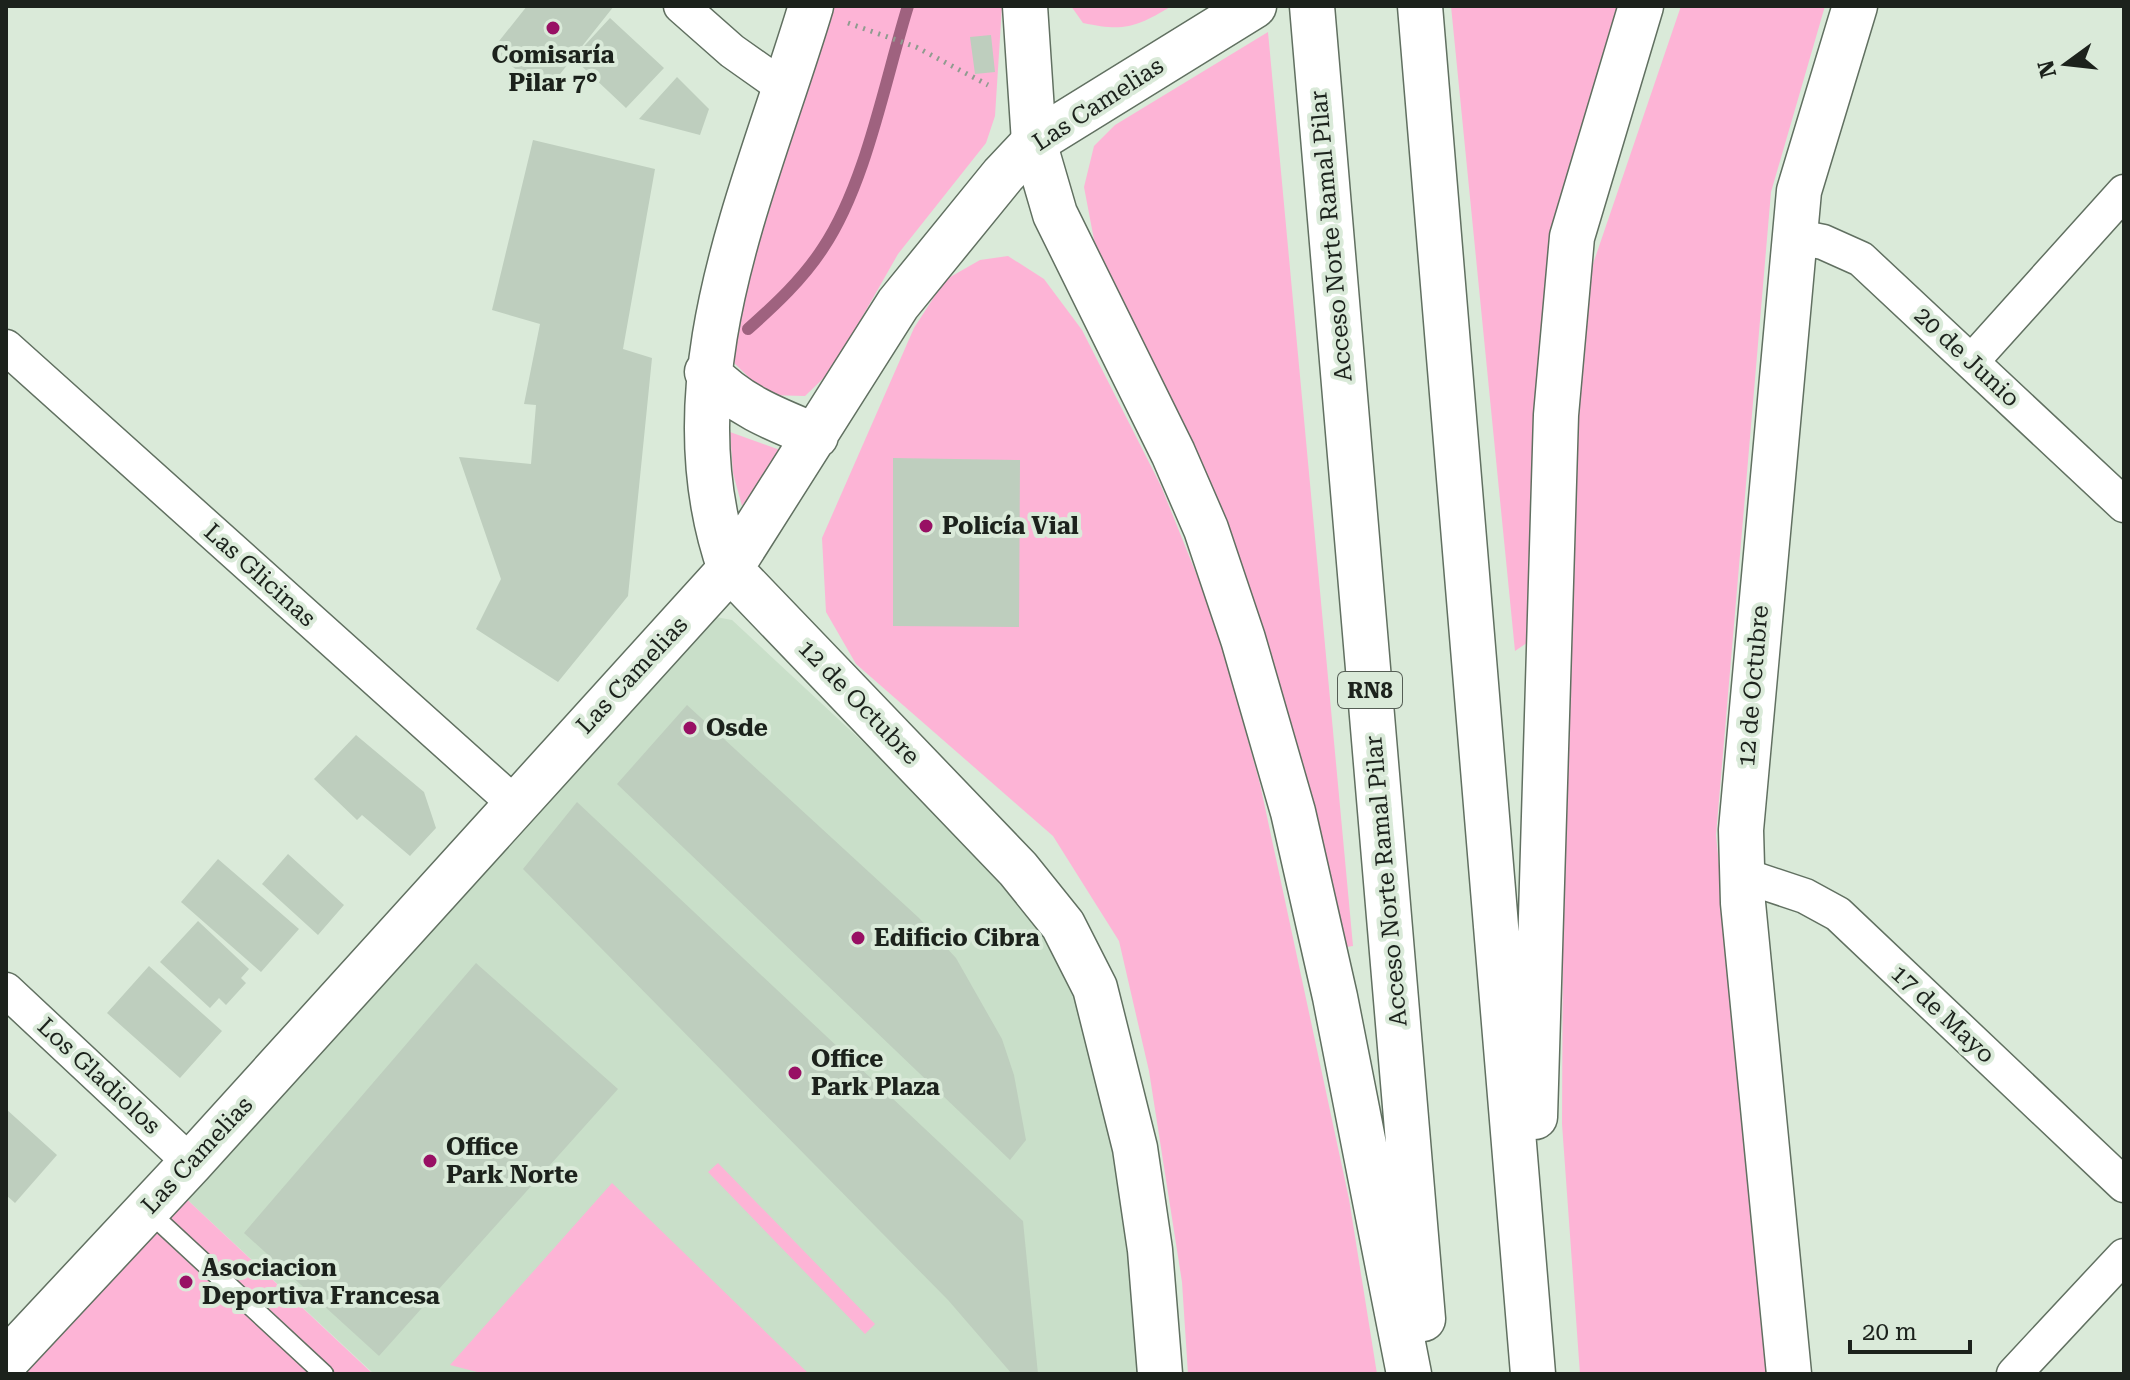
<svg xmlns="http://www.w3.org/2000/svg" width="2130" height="1380" font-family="'Roboto Serif',serif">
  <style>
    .built { fill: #c9dfc9 }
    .green { fill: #fdb4d6 }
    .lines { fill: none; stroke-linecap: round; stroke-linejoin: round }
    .stream { stroke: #9f627f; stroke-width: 12 }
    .building { fill: #becebe }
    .service-casing { stroke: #617061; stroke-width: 21 }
    .minor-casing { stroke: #617061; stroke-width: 37 }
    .tertiary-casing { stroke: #617061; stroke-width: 47 }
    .motorway-casing { stroke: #617061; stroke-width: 47 }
    .path { stroke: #8f9b8f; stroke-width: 5; stroke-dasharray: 2 6; stroke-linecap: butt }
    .service { stroke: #fff; stroke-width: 18 }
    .minor { stroke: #fff; stroke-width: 34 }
    .tertiary { stroke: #fff; stroke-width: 44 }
    .motorway { stroke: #fff; stroke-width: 44 }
    .poi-dot { fill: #981064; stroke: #daead9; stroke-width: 3 }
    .labels { text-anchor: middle; stroke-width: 8; stroke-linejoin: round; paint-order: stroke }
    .shield { fill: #daead9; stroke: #555e55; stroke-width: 2 }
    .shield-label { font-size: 22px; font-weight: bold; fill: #1c221c }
    .poi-label { font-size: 24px; font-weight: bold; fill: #1c221c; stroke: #daead9; text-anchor: start }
    .street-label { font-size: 24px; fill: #1c221c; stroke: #daead9 }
  </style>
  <rect width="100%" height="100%" fill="#daead9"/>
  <!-- built -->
  <path class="built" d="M705,615L732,620L1009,878L1069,967L1093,1061L1134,1250L1143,1374H374L178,1191Z"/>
  <!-- green -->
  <path class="green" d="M833,6H1002L995,116L986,143L898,254L832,370L805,396L767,395L733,362L744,290Z
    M1071,6H1172C1136,27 1125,32 1083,23Z
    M1451,6H1625L1528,642L1515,651Z
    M1681,6H1825L1771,192L1716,835L1769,1374H1580L1562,1124L1565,516L1593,264Z
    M1268,32L1353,946L1340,948L1205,478L1095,245L1084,187L1094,146L1115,125Z
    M1008,256L1044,279L1082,330L1161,486L1216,623L1260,784L1349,1199L1377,1374H1188L1182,1282L1149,1071L1119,941L1053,836L856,664L826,612L822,538L914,328L945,280L980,260Z
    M730,432L780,450L742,506L733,473Z
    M718,1163L875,1324L865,1334L708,1172Z
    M612,1183L809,1374H485L450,1365Z
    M178,1191L373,1374H16Z"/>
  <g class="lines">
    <!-- stream -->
    <path class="stream" d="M748,329C775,305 803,279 823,248C866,184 885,80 908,6"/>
  </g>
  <!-- building -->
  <path class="building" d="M527,6H614L545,93L492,50Z
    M610,18L664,68L626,108L573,58Z
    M991,35L995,72L975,74L970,37Z
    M677,77L709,109L700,135L639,119Z
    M533,140L655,169L623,349L652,358L628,596L558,682L476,629L501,579L459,457L531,464L536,405L524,404L540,324L492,310Z
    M893,458L1020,460L1019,627L893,626Z
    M687,705L919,918L956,958L1002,1039L1014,1075L1026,1140L1010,1160L617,784Z
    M356,735L424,792L436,828L410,856L362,815L357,820L314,779Z
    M577,802L1023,1221L1038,1374H1012L948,1300L523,869Z
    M288,854L344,905L318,935L262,884Z
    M218,859L299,929L261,972L181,902Z
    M198,921L249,969L241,978L246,983L226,1005L219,998L210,1008L160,962Z
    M476,963L618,1089L379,1356L244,1233Z
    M149,966L222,1031L180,1078L107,1013Z
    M6,1109L57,1155L15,1203L6,1195Z"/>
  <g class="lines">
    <!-- service casing -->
    <g class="service-casing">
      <path id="service" d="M147,1210L324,1374"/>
    </g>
    <!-- minor casing -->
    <g class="minor-casing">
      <path id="minor" d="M681,6L732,51L783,87
        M1793,236L1823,242L1861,259L2124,505
        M6,347L514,803
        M1972,361L2124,192
        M1742,875L1805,896L1838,914L2124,1185
        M6,990L191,1163
        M2014,1374L2124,1256"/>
    </g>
    <!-- tertiary casing -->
    <g class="tertiary-casing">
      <path id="tertiary" d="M811,6C757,187 663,379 730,569L1018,869L1063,925L1095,988L1135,1148L1150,1250L1160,1374
        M707,372C738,405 774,419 816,436
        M6,1361L191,1163L730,569L898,304L1003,175L1034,142L1254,6
        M1789,1374L1743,903L1741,830L1799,191L1855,6"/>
    </g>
    <!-- motorway casing -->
    <g class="motorway-casing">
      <path id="motorway" d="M1025,6L1034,142L1055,214L1173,453L1206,529L1243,639L1293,812L1335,997L1409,1374
        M1312,6L1423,1319
        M1420,6L1533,1374
        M1535,1117L1556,415L1572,237L1641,6"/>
    </g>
    <!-- path -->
    <path class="path" d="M848,23L916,47L988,85"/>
    <!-- service -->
    <use href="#service" class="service"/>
    <!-- minor -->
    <use href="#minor" class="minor"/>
    <!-- tertiary -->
    <use href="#tertiary" class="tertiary"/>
    <!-- motorway -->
    <use href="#motorway" class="motorway"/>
  </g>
  <!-- markers -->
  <g class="poi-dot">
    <circle cx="553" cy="28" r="8"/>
    <circle cx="926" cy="526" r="8"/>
    <circle cx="690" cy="728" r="8"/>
    <circle cx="858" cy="938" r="8"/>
    <circle cx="795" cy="1073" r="8"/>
    <circle cx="430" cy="1161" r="8"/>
    <circle cx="186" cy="1282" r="8"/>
  </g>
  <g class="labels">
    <!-- shield labels -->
    <rect class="shield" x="1338" y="672" width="64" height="36" rx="6"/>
    <g class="shield-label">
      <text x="1370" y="698">RN8</text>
    </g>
    <!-- poi labels -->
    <g class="poi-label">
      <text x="553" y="63" text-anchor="middle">Comisaría<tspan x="553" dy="28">Pilar 7°</tspan></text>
      <text x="942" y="534">Policía Vial</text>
      <text x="706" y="736">Osde</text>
      <text x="874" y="946">Edificio Cibra</text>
      <text x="811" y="1067">Office<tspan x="811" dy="28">Park Plaza</tspan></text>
      <text x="446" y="1155">Office<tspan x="446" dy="28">Park Norte</tspan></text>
      <text x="202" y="1276">Asociacion<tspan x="202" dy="28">Deportiva Francesa</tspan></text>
    </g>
    <!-- street labels -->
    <g class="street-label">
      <text transform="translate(1098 104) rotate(-33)" y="8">Las Camelias</text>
      <text transform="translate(1331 236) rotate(-95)" y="8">Acceso Norte Ramal Pilar</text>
      <text transform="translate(1967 357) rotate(43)" y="8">20 de Junio</text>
      <text transform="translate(260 575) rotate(42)" y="8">Las Glicinas</text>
      <text transform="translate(632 675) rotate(-47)" y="8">Las Camelias</text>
      <text transform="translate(1753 686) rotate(-85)" y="8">12 de Octubre</text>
      <text transform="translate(859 702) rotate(46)" y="8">12 de Octubre</text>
      <text transform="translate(1386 881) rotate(-95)" y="8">Acceso Norte Ramal Pilar</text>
      <text transform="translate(1943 1014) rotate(43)" y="8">17 de Mayo</text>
      <text transform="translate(99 1076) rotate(43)" y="8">Los Gladiolos</text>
      <text transform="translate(197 1155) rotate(-47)" y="8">Las Camelias</text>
    </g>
  </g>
  <!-- border -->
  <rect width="2130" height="1380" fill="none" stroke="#1c221c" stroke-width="16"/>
  <!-- north arrow -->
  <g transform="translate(2066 64) rotate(255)" stroke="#daead9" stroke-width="6" paint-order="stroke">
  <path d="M0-6L14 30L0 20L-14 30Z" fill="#1c221c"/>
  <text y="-12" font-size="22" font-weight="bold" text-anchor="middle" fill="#1c221c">N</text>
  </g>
  <!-- scale -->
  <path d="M1850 1340v12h120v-12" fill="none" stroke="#1c221c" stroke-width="4"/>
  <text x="1862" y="1340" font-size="24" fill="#1c221c" stroke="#daead9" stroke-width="6" paint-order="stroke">20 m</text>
</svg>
